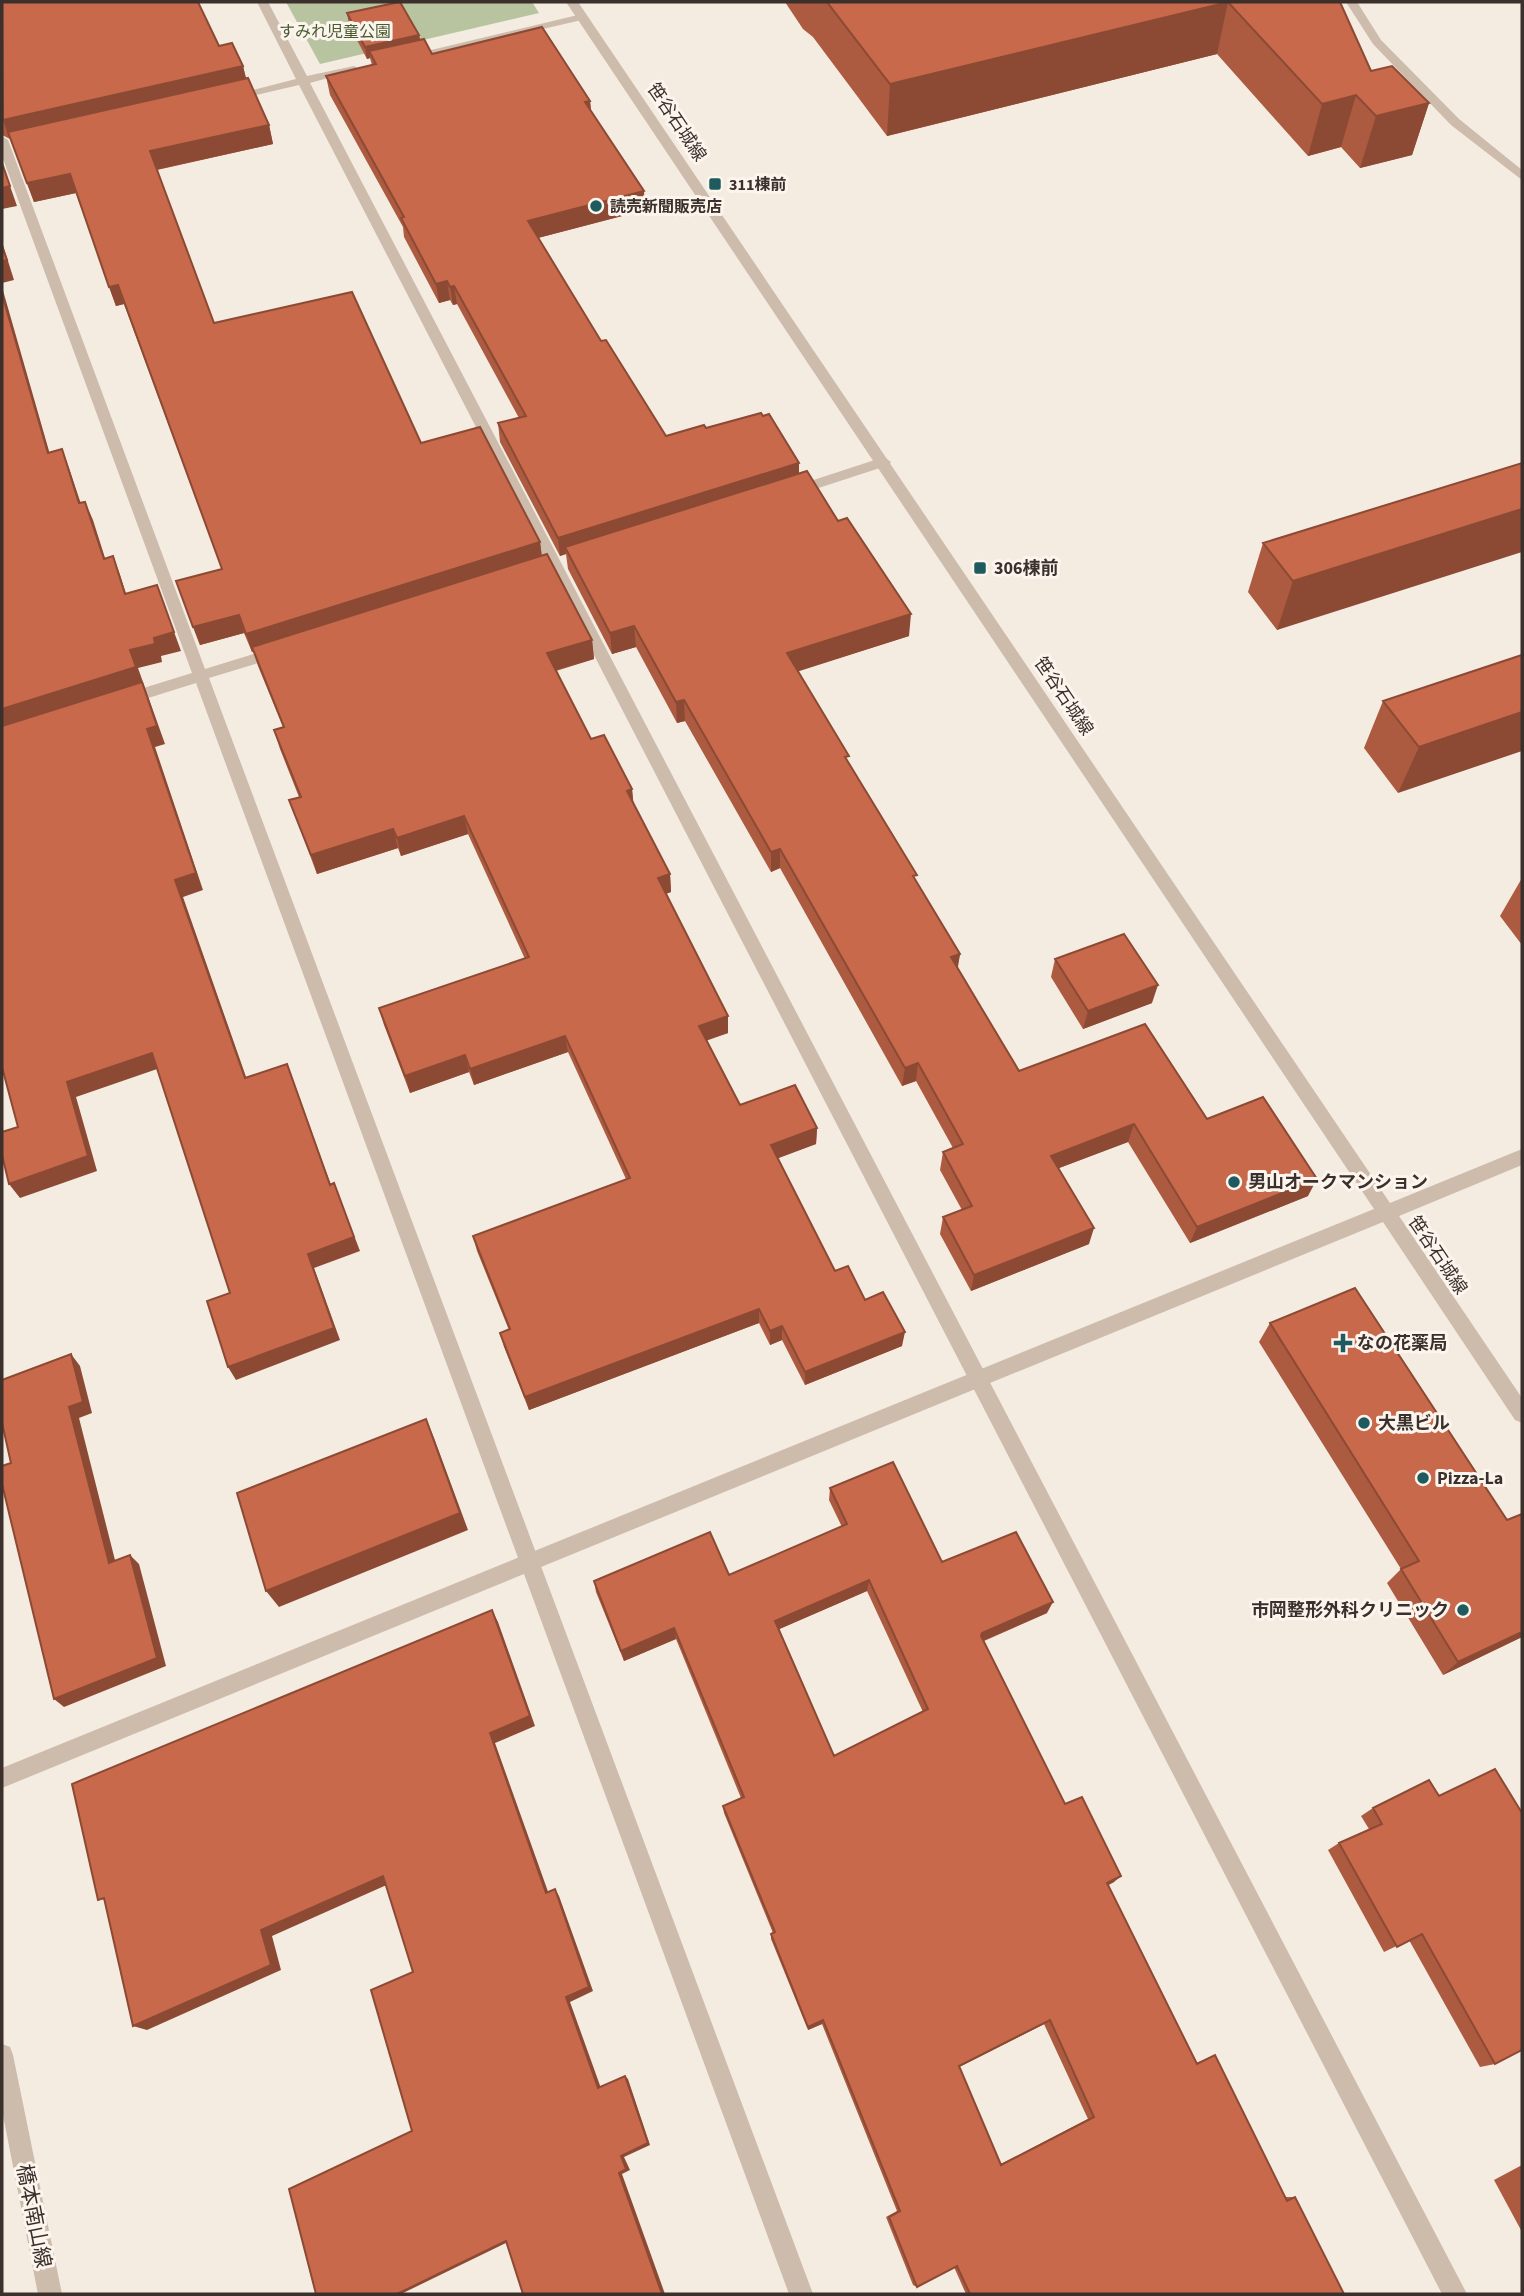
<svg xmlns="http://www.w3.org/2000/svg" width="1524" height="2296" font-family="'Source Sans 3','Noto Sans JP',sans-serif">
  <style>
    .green { fill: #b8c4a0 }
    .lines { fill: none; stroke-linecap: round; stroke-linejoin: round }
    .service { fill: #cdbbac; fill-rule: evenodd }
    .minor { fill: #cdbbac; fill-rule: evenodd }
    .tertiary { fill: #cdbbac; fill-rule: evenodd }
    .wall { fill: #ac5a40; fill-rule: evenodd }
    .shaded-wall { fill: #8c4a34 }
    .building { fill: #c8694b; stroke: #8c4a34; stroke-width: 2; fill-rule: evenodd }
    .poi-dot { fill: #1f5a5e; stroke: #fbf5ee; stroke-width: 2.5 }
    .labels { text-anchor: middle; stroke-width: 6; stroke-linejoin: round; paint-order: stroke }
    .far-park-label { font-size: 16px; fill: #4a5a2e; stroke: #fbf5ee }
    .far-poi-label { font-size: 16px; font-weight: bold; fill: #3b302b; stroke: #fbf5ee; text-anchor: start }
    .street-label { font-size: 18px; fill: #3b302b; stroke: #fbf5ee }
    .poi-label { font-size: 18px; font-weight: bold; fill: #3b302b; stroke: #fbf5ee; text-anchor: start }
    .near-street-label { font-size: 21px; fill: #3b302b; stroke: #fbf5ee }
  </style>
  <rect width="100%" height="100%" fill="#f4ebe1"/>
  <!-- green -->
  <path class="green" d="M286,2H532L539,13L320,64Z"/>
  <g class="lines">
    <!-- service -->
    <path class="service" d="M1346,2H1357L1381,40L1459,119L1522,170V180L1451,125L1373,44Z"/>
    <!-- minor -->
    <path class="minor" d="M257,2H268L307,76L354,66L360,69L310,83L1467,2294H1442L299,85L231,101L225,97L296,79Z
      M582,14L588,17L586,19L408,60L402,57Z
      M2,136L8,140L205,669L276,647L283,652L281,656L209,678L813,2294H789L196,683L126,705L118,699L121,695L192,673L2,156Z
      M884,457L891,462L889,465L794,496L787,491L789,488Z"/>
    <!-- tertiary -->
    <path class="tertiary" d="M566,2H578L1390,1203L1522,1149V1165L1399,1216L1522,1398V1423L1515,1420L1383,1222L2,1788V1768L1374,1209Z
      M2,2044L10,2047L13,2055L62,2294H38L2,2110Z"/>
  </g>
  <!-- wall -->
  <path class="wall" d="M2,2L219,46L243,66L246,79L269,125L273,144L157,170L214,323L421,443L540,542L542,556L592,640L594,659L556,671L591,739L632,789L633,802L670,874L671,892L666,894L728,1016V1033L706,1040L740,1105L817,1128L816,1144L777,1158L835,1271L865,1300L902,1346L805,1385L782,1340L770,1345L759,1323L529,1410L504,1347L500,1333L509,1330L477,1251L473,1236L626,1179L568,1052L474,1085L469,1072L410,1093L384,1025L379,1008L525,959L468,834L401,856L398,848L317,874L289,800L299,797L280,749L274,730L283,727L258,666L253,651L252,652L244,633L200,645L176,581L222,569L124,304L116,306L76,193L34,202L10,139L2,135Z
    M785,2H1340L1371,71L1429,103L1412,155L1360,168L1341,147L1308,156L1217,54L887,136L813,37L803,29Z
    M347,13L419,35L420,39L432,54L590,101L591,112L645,210L538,238L601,341L666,436L706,428L799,463V474L909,636L797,671L916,881L960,954L957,968L1019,1071L1207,1119L1308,1196L1190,1243L1128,1142L1059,1168L1089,1244L971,1291L940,1234L943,1217L962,1210L940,1170L943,1152L953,1148L916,1081L902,1086L780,868L771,872L685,721L677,723L636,647L612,654L568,569L566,554L560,556L500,442L498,423L519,418L457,304L453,305L450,300L439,303L404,237L403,227L330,95L326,76L372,65L370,58L367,59L349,25Z
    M1522,463L1277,630L1248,592L1263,543Z
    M1522,655L1398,793L1364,748L1383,701Z
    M1522,878V945L1500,916Z
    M1055,959L1152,1003L1083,1029L1051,977Z
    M1270,1323L1522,1637L1443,1675L1387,1583L1401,1569L1259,1342Z
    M830,1488L942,1562L1047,1613L984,1641L1065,1804L1114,1882L1108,1885L1196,2063L1215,2055L1285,2197H1295L1344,2294H966L954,2267L917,2287L913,2285L886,2217L897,2211L822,2024L808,2030L771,1939V1934L773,1933L724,1813L723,1806L741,1798L676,1639L624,1661L596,1592L594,1581L729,1575L842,1527L829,1500ZM867,1591L923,1712L834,1756L779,1629ZM1044,2024L1088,2119L1001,2164L959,2067Z
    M1429,1780L1495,2064L1480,2067L1409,1940L1384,1952L1328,1850L1339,1843L1369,1829L1361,1816L1373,1808Z
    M1522,2165V2232L1494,2180Z"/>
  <!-- shaded-wall -->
  <path class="shaded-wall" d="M1228,2L1217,54L887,136L890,84Z
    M419,35L421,47L369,51L370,58L367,59L365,47Z
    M243,66L248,86L10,139L3,120Z
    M1356,95L1341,147L1308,156L1322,104Z
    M590,101L592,120L585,102Z
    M1429,103L1412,155L1360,168L1376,116Z
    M269,125L273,144L155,170L150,151Z
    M2,163L17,206L2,209Z
    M70,174L76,193L34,202L27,183Z
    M644,191L645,210L530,240L528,221Z
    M2,242L14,280L2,283Z
    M447,281L450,300L439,303L436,284Z
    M118,285L124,304L116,306L109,287Z
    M454,286L457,304L453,305L450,287Z
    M2,287L55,472L48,453L2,294Z
    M62,449L69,468L87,522L79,503Z
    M799,463V481L565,547L566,554L560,556L558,538Z
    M85,502L93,520L111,577L104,559Z
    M1522,509V552L1277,630L1293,581Z
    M540,542L542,560L252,652L246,634Z
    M113,556L120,575L132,612L125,594Z
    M157,585L181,651L161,656L162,662L138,668L165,744L155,747L203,890L183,897L252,1094L2,729V709L130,650L154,638Z
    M911,614L909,636L787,675V653Z
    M239,615L244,633L200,645L193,627Z
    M634,626L636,647L612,654L610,633Z
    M592,640L594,659L550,672L547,653Z
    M684,700L685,721L677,723L676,702Z
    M1522,712V751L1398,793L1419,747Z
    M632,789L634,808L627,791Z
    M464,816L468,834L401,856L397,838Z
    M393,829L398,848L317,874L311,855Z
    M780,849V868L771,872V852Z
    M670,874L671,892L659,896L658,878Z
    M960,954L957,973L951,957Z
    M1158,985L1152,1003L1083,1029L1088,1011Z
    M728,1016V1033L700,1043L699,1026Z
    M565,1036L568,1052L474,1085L470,1069Z
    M152,1053L160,1068L76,1097L97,1171L20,1198L9,1184L67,1082Z
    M465,1055L469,1072L410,1093L405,1076Z
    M918,1063L916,1081L902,1086L905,1068Z
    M287,1064L293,1080L336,1199L330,1185Z
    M1134,1124L1128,1142L1046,1173L1051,1156Z
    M817,1128L816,1144L771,1161V1145Z
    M1317,1179L1308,1196L1190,1243L1197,1227Z
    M334,1183L360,1251L314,1268L340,1340L236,1380L228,1367L308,1254Z
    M1094,1228L1089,1244L971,1291L974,1275Z
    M759,1309V1323L529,1410L525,1397Z
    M782,1326V1340L770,1345V1331Z
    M905,1332L902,1346L805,1385V1372Z
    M71,1354L80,1366L92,1413L79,1418L118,1572L109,1563L69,1407Z
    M426,1419L434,1438L468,1530L279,1607L266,1591Z
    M130,1555L139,1564L166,1666L64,1707L54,1699Z
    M869,1580L867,1591L775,1631V1621Z
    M1053,1602L1047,1613L978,1643L982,1633Z
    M492,1610L498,1622L535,1726L495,1743L551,1900L546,1893L490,1733Z
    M674,1628L676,1639L624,1661L621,1651Z
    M1522,1632V1637L1443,1675L1458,1662Z
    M383,1876L391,1883L272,1936L281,1970L147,2030L133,2026L261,1930Z
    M1121,1876L1114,1882L1101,1889L1107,1883Z
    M555,1889L559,1896L593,1991L570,2002L602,2091L598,2088L566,1997Z
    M823,2020L822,2024L808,2030V2027Z
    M1050,2020L1044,2024L955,2069L959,2066Z
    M625,2076L628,2079L650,2145L624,2157L630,2170L622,2174L665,2294H662L619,2173Z
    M512,2240L401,2294H397L506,2241Z"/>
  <!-- building -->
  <path class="building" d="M2,2H198L219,46L232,43L243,66L3,120Z
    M400,2L419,35L365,47L347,13Z
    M827,2H1340L1371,71L1392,66L1429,103L1376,116L1356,95L1322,104L1228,2L890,84Z
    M542,27L590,101L585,102L644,191L528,221L601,341L606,340L666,436L704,425L706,428L761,413L763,416L769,414L799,463L558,538L498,423L526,416L454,286L450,287L447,281L436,284L401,218L404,217L326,76L376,64L369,51L424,39L432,54Z
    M248,78L269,125L150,151L214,323L352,292L421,443L480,427L540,542L246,634L239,615L193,627L176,581L222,569L118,285L109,287L70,174L27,183L8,132Z
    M2,163L10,186L2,188Z
    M2,246L7,260L2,261Z
    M2,294L48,453L62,449L79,503L85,502L104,559L113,556L125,594L157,585L174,632L154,638L155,644L130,650L136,667L2,709Z
    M1522,463V509L1293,581L1263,543Z
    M807,471L838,521L847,518L911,614L787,653L849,756L845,757L917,875L913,876L960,954L951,957L1019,1071L1145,1024L1207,1119L1263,1097L1317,1179L1197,1227L1134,1124L1051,1156L1094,1228L974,1275L943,1217L972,1206L943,1152L963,1144L918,1063L905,1068L780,849L771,852L684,700L676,702L634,626L610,633L565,547Z
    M547,554L592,640L547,653L591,739L604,735L632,789L627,791L670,874L658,878L728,1016L699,1026L740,1105L795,1085L817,1128L771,1145L835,1271L848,1266L865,1300L883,1292L905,1332L805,1372L782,1326L770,1331L759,1309L525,1397L500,1333L510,1329L473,1236L630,1178L565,1036L470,1069L465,1055L405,1076L379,1008L529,957L464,816L397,838L393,829L311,855L289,800L301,797L274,730L284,727L252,647Z
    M1522,655V712L1419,747L1383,701Z
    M142,682L157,726L147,729L196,873L175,880L245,1078L287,1064L330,1185L334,1183L354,1237L308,1254L334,1328L228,1367L207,1301L230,1293L152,1053L67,1082L88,1156L9,1184L2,1155V1132L18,1127L2,1067V726Z
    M1124,934L1158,985L1088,1011L1055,959Z
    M1355,1288L1507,1520L1522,1514V1632L1458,1662L1401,1569L1419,1561L1270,1323Z
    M71,1354L83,1402L69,1407L109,1563L130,1555L157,1658L54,1699L2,1484V1466L11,1463L2,1423V1380Z
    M426,1419L460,1513L266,1591L237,1493Z
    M893,1462L942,1562L1016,1532L1053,1602L982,1633L981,1636L1065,1804L1082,1797L1121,1876L1107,1883L1197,2064L1215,2055L1287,2201L1295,2197L1344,2294H970L957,2266L917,2287L889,2217L900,2211L823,2020L808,2027L771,1934L775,1932L723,1806L744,1797L674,1628L621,1651L594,1581L710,1532L729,1575L847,1524L830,1488ZM869,1580L928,1709L834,1756L775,1621ZM1050,2020L1094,2117L1001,2165L959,2066Z
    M492,1610L530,1716L490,1733L546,1893L555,1889L589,1987L566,1997L598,2088L625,2076L648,2143L621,2156L626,2169L619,2173L662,2294H523L506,2241L397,2294H316L289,2189L412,2131L371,1990L413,1972L383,1876L261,1930L271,1965L133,2026L104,1898L98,1900L72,1784Z
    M1495,1769L1522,1813V2050L1495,2064L1422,1934L1397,1947L1339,1843L1382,1824L1373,1808L1429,1780L1439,1796Z"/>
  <!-- markers -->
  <g class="poi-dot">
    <rect x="708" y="177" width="14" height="14" rx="3.5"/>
    <circle cx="596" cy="206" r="7"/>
    <rect x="973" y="561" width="14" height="14" rx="3.5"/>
    <circle cx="1234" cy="1182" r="7"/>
    <path d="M1339.5 1332.5h7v7h7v7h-7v7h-7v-7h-7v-7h7z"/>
    <circle cx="1364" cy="1423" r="7"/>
    <circle cx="1423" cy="1478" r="7"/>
    <circle cx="1463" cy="1610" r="7"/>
  </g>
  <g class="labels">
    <!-- far-park labels -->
    <g class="far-park-label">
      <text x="335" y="37">すみれ児童公園</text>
    </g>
    <!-- far-poi labels -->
    <g class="far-poi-label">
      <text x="729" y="190">311棟前</text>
      <text x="610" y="212">読売新聞販売店</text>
    </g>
    <!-- street labels -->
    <g class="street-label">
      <text transform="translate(677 122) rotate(56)" y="6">笹谷石城線</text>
      <text transform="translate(1064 696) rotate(56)" y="6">笹谷石城線</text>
      <text transform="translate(1438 1255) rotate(56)" y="6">笹谷石城線</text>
    </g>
    <!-- poi labels -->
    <g class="poi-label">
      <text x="994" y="574">306棟前</text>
      <text x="1248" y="1188">男山オークマンション</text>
      <text x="1357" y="1349">なの花薬局</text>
      <text x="1378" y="1429">大黒ビル</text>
      <text x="1437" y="1484">Pizza-La</text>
      <text x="1449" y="1616" text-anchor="end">市岡整形外科クリニック</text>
    </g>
    <!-- near-street labels -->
    <g class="near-street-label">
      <text transform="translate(34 2216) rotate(79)" y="7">橋本南山線</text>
    </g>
  </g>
  <!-- border -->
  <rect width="1524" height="2296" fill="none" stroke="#3b302b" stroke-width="7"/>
</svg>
